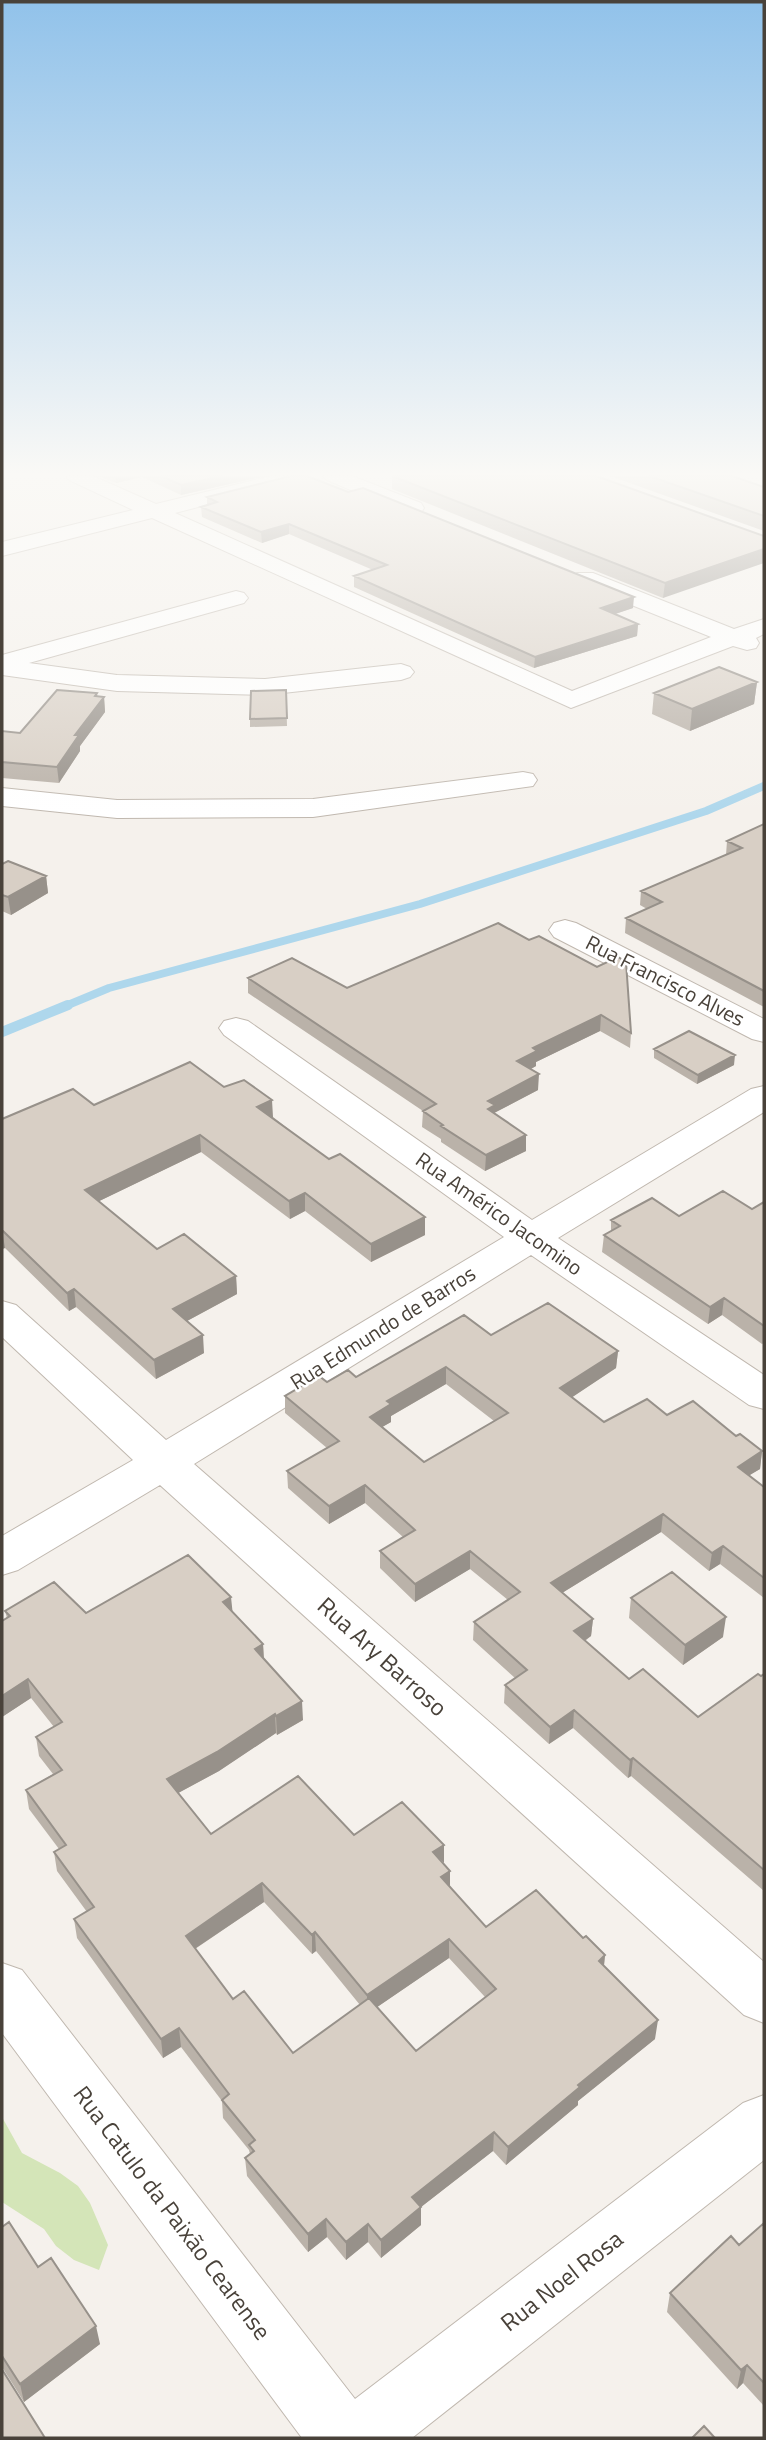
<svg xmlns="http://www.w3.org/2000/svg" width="766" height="2440" font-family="'Titillium Web',sans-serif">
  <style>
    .green { fill: #d4e5b8 }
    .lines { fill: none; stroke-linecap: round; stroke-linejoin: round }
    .stream-far1 { stroke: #aed7ec; stroke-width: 8 }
    .stream { stroke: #aed7ec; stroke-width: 10 }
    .minor-casing { stroke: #c0b8af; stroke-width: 2 }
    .minor { fill: #fff; fill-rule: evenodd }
    .wall { fill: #bab2a9; fill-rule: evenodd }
    .shaded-wall { fill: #97918a }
    .building { fill: #d8cfc5; stroke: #97918a; stroke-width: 2; fill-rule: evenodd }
    .labels { text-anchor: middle; stroke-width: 5; stroke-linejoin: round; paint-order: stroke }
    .street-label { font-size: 21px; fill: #49423a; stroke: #fff }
    .near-street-label { font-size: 24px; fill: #49423a; stroke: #fff }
  </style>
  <rect width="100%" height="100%" fill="#f5f1ec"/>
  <!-- green -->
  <path class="green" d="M2,2117L22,2153L60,2173L78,2186L90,2203L108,2245L99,2270L74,2260L56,2246L44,2229L2,2202Z"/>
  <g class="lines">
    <!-- stream-far1 -->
    <path class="stream-far1" d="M63,1007L109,988L420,904L706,811L764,786"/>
    <!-- stream -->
    <path class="stream" d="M2,1032L68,1005"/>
    <!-- minor casing -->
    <g class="minor-casing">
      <path id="minor" d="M66,476H93L156,504L271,476H306L303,480L175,513L572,691L711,637L577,583L573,578L577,573H593L734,629L764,619V634L756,638L759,643L756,648L747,650L733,646L571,708L152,518L2,556V542L133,510L69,480Z
        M323,476H352L421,503L424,508L421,513H405L327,480Z
        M236,591L244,593L248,598L244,603L29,663L117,675L265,679L401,664L410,667L414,672L410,677L401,680L265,695L117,691L2,675V655Z
        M523,772L533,774L537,780L533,786L313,817L117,818L2,806V788L117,800L313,799Z
        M565,920L576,923L764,1019V1042L752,1039L554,937L549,930L554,923Z
        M236,1018L248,1021L532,1220L751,1089L764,1086V1112L558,1238L764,1375V1409L749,1405L531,1255L194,1464L764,1962V2023L744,2015L160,1485L18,1570L2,1575V1536L133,1460L2,1337V1301L16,1305L166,1440L504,1237L224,1035L219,1028L224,1021Z
        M2,1963L22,1970L355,2399L743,2103L764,2095V2160L412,2438H302L2,2033Z"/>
    </g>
    <!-- minor -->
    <use href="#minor" class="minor"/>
  </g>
  <!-- wall -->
  <path class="wall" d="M98,476H265L181,495L142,477L116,483Z
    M392,476L764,536L663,598L392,489Z
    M610,476H732L764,487V531Z
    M207,497L633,608L615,614L638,624L637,636L534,668L354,587V576L373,570L289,534L262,543L202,517L201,507L207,505Z
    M757,682L754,704L690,731L652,714L654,693Z
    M286,690L287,726L250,727V719Z
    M97,693V696L104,697L105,712L80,746V751L59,783L2,778V731L20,733Z
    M764,824V1007L625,933L626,918L647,909L640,905L641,891L726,855L727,841Z
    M2,864L46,876L48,893L11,915L2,911Z
    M498,923L631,1033L630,1048L600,1031L536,1062V1066L531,1069L538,1090L494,1113L526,1135V1151L485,1171L441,1142V1139L422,1127L423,1111L248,993V978L347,988Z
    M654,1049L734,1065L697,1084L654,1058Z
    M224,1087L273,1117L425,1235L371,1262L305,1211L290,1219L201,1152L99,1201L157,1249L236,1276L237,1294L187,1321L204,1353L156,1379L76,1307L69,1311L5,1248L2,1249V1119L94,1105Z
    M764,1202V1343L762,1344L722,1315L708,1324L602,1252L604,1235L611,1231V1220L679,1216L752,1209Z
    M491,1335L618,1351L616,1368L572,1397L604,1422L667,1415L736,1436L762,1451L760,1469L749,1475L764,1487V1598L720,1564L709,1571L661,1532L562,1593L593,1619L591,1636L585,1641L629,1679L698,1717L764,1674V1891L631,1776L628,1778L573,1728L549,1744L504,1703L505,1685L515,1678L473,1640L474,1622L508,1600L470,1569L415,1602L380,1568V1551L403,1537L365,1503L329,1524L288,1488L287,1471L327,1448L285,1413V1396L327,1382L356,1377ZM446,1384L494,1421L424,1462L382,1427L391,1422V1416Z
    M631,1598L723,1637L683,1665L629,1618Z
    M5,1611L86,1613L232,1612L263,1644L264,1659L303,1720L277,1735L276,1733L219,1771L178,1793L211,1834L354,1835L443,1864L450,1871V1887L486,1927L583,1938L605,1955L604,1966L655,2039L578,2101V2105L506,2165L493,2151L421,2207V2225L381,2258L368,2242L346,2260L327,2237L308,2252L247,2176L245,2158L250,2154L249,2150L223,2118L222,2101L181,2047L163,2058L77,1938L74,1919L87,1912L57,1871L54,1852L59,1849L29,1809L26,1790L53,1774L39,1756L36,1737L54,1727L31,1698L2,1717V1621L7,1618ZM264,1902L312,1954L316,1951L360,2005L293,2053L233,1999L195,1949ZM449,1958L485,1997L416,2051L377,2007Z
    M764,2223V2406L743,2383L737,2389L667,2312L670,2293L739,2245Z
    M2,2227L38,2267L100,2344L24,2402L2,2367Z"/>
  <!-- shaded-wall -->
  <path class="shaded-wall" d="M115,476H142V477L116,483Z
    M222,476H265L181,495V485Z
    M289,524V534L262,543L261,532Z
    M764,549V563L663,598L665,583Z
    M634,597L633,608L600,619L601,608Z
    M638,624L637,636L534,668L535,657Z
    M757,682L754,704L690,731L692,709Z
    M97,693L98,705L104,697L105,712L80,746V751L59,783L57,767Z
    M46,876L48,893L11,915L8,897Z
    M601,1015L600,1031L536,1062V1066L516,1077L517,1061L533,1048Z
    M735,1055L734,1065L697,1084L698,1075Z
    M539,1074L538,1090L494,1113L487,1124L488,1101Z
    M272,1100L273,1117L257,1125V1107Z
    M200,1135L201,1152L87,1207L85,1190Z
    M526,1135V1151L485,1171L486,1155Z
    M305,1193V1211L290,1219L289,1201Z
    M425,1217V1235L371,1262V1244Z
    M2,1230L5,1248L2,1249Z
    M236,1276L237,1294L174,1328L173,1309Z
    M74,1289L76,1307L69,1311L67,1293Z
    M724,1298L722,1315L708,1324L710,1307Z
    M203,1335L204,1353L156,1379L154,1360Z
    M618,1351L616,1368L559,1406L560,1388Z
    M446,1367V1384L391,1416V1422L370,1434V1417L387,1401Z
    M762,1451L760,1469L735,1484L738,1467Z
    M365,1485V1503L329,1524V1506Z
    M663,1514L661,1532L549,1601L551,1583Z
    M723,1546L720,1564L709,1571L712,1553Z
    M470,1551V1569L415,1602V1584Z
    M231,1597L233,1616L223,1602Z
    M726,1617L723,1637L683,1665L685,1645Z
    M593,1619L591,1636L572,1649L574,1631Z
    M263,1644L264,1663L255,1649Z
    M28,1679L31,1698L2,1717V1696Z
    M302,1701L303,1720L277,1735L276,1716Z
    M574,1710L573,1728L549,1744L550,1727Z
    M275,1714L276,1733L219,1771L169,1798L167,1779Z
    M633,1758L631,1776L628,1778L630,1760Z
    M444,1845V1863L433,1852Z
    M450,1871V1890L441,1877Z
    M262,1883L264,1902L187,1954L186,1936Z
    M315,1932L316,1951L312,1954V1935Z
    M449,1939V1958L367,2014V1995Z
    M605,1955L603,1974L599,1961Z
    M658,2020L655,2039L578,2101V2105L506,2165L508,2147L578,2085Z
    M179,2028L181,2047L163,2058L161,2039Z
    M494,2132L493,2151L421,2207V2225L381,2258V2240L412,2197Z
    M326,2219L327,2237L308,2252V2234Z
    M368,2224V2242L346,2260V2242Z
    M96,2326L100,2344L24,2402L20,2384Z
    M747,2365L743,2383L737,2389L741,2370Z"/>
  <!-- building -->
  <path class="building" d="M161,476H222L181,485Z
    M291,476H307L348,492L363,488L634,597L601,608L638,624L535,657L354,576L387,565L289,524L261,532L201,507L217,502L207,497Z
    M392,476H596L764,536V549L665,583Z
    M649,476H732L764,487V516Z
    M719,667L757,682L692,709L654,693Z
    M57,690L97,693L95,696L104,697L75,735H79L57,767L2,762V731L20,733Z
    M286,690L287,718L250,719L251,691Z
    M764,824V991L626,918L662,902L641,891L742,848L727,841Z
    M8,861L46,876L8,897L2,895V864Z
    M498,923L529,940L539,936L597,967L618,957L626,962L631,1033L601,1015L533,1048L537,1051L517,1061L539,1074L488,1101L495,1105L488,1109L526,1135L486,1155L441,1126L443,1125L423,1111L436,1104L248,978L292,958L347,988Z
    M689,1031L735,1055L698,1075L654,1049Z
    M190,1062L224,1087L244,1080L272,1100L257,1107L329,1159L340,1154L425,1217L371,1244L305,1193L289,1201L200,1135L85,1190L157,1249L184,1234L236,1276L173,1309L203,1335L154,1360L74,1289L67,1293L2,1230V1119L73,1089L94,1105Z
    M723,1191L752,1209L764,1202V1326L724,1298L710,1307L604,1235L620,1226L611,1220L652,1198L679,1216Z
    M548,1303L618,1351L560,1388L604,1422L647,1399L667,1415L693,1401L736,1436L740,1434L762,1451L738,1467L764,1487V1578L723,1546L712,1553L663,1514L551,1583L593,1619L574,1631L629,1679L643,1669L698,1717L758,1674L761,1676L764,1674V1870L633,1758L630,1760L574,1710L550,1727L505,1685L527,1670L474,1622L520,1592L470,1551L415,1584L380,1551L415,1530L365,1485L329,1506L287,1471L339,1441L285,1396L319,1376L327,1382L348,1370L356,1377L464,1315L491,1335ZM446,1367L508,1413L424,1462L370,1417L391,1404L387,1401Z
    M188,1555L231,1597L223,1602L263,1644L255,1649L302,1701L276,1716L275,1714L217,1752L167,1779L211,1834L298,1776L354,1835L402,1802L444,1845L433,1852L450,1871L441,1877L486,1927L536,1890L583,1938L586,1936L605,1955L599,1961L658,2020L578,2085L580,2087L508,2147L494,2132L412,2197L421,2207L381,2240L368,2224L346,2242L326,2219L308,2234L245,2158L254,2151L249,2145L255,2140L222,2100L229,2094L179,2028L161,2039L74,1919L94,1907L54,1852L66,1845L26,1790L62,1770L36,1737L62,1722L28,1679L2,1696V1621L10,1616L5,1611L54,1582L86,1613ZM262,1883L312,1935L315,1932L367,1995L449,1939L496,1989L416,2051L369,1998L293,2053L244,1991L233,1999L186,1936Z
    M672,1572L726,1617L685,1645L631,1598Z
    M9,2222L38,2267L51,2258L96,2326L20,2384L2,2356V2227Z
    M764,2223V2383L747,2365L741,2370L670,2293L731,2236L739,2245Z
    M3,2371L45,2438H2V2372Z
    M704,2426L715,2438H692Z"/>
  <!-- sky -->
  <linearGradient id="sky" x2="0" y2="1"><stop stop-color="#91c2ea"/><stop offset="0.58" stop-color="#faf9f6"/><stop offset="1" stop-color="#faf9f6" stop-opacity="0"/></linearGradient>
  <rect width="766" height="817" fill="url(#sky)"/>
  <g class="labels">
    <!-- street labels -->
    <g class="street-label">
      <text transform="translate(665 981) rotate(27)" y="7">Rua Francisco Alves</text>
      <text transform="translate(499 1214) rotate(35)" y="7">Rua Américo Jacomino</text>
      <text transform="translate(383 1328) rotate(-32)" y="7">Rua Edmundo de Barros</text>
    </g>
    <!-- near-street labels -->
    <g class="near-street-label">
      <text transform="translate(382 1657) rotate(42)" y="8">Rua Ary Barroso</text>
      <text transform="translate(172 2213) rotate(53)" y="8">Rua Catulo da Paixão Cearense</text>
      <text transform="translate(562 2281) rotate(-38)" y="8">Rua Noel Rosa</text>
    </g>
  </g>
  <!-- border -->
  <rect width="766" height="2440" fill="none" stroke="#49423a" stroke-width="7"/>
</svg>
